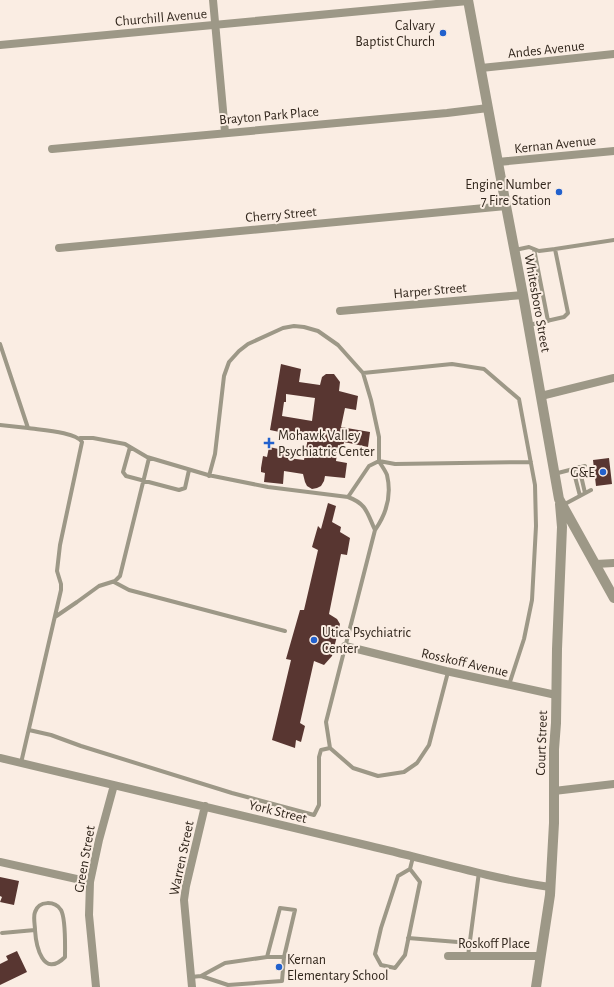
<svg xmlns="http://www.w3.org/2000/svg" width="614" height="987" font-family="'Alegreya Sans',sans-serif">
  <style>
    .building { fill: #583631; fill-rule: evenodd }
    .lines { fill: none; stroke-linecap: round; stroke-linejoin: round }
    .service { stroke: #9d9887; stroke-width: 4 }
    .minor { stroke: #9d9887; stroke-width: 8 }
    .tertiary { stroke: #9d9887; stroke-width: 10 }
    .poi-dot { fill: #2261cd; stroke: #faede3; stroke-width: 1.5 }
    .labels { text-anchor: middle; stroke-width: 4; stroke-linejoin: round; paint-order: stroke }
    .street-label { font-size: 14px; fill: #31261c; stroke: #faede3 }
    .poi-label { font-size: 14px; fill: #31261c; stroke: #faede3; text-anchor: end }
  </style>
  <rect width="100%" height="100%" fill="#faede3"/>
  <!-- building -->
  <path class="building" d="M281,364L301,369L299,382L320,385L322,377L326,374H334L340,382L339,391L358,396L356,410L345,408L341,427L370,432L368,447L344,442L343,447L338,445L336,461L347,463L345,478L325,476L324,481L321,486L317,488L312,489L307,486L305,482L303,474L284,471L283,484L264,482L265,473L261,472V468L263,456L267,457L269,447L288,451V458L304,460L308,438L270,430ZM286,394L315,398L312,421L282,416L284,402H286Z
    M609,458L612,484L596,486L593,460Z
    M328,503L336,506L332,522L341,527L340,532L350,538L347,555L341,554L329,614L337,619L340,624L332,656L324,665L314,661L300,723L305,726L301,742L296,740L295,748L272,740L291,660L286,659L300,610H304L318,550L312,547L318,526L321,529Z
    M0,877L19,881L14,905L0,902L2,897L0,896Z
    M17,951L27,972L0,985V964L8,960L6,956Z"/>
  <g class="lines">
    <!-- service -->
    <path class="service" d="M534,249L548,321
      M555,249L614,240
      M515,250L529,247L539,251L555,249L568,313L564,317L529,325
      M0,344L28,428C40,430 76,432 82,442L60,545L57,571L61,584V590L21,763
      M363,373L452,364L484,369L519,399L535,485L536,526L532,600L524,639L509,685
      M0,425L28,428
      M80,438H93L125,444L147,457L208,475L268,487L348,497C367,504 367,513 375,530L326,722L330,748L353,768L378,776L404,772L417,763L429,745L448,672
      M130,447L123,472L126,476L179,490L185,488L189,470
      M579,467L585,493
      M573,469L580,496
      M554,474L585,466
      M209,476L215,454L224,376L229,362L239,351L248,344L283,328L294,326L304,327L318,331L338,345L363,373L371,400L379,437V461L395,464L531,462
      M348,497L369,466L379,461C381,465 385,470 387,475C392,496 387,513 375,530
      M563,505L591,490
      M114,582L129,590L285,631
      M55,617L77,602L99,586L115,581L120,576L149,458
      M29,730L51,735L81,746L232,793L314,815L319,805V757L321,750L330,748
      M410,869L420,882L405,955L395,968L381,965L375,954L381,928L398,876L410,869L413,857
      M2,933L35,930C35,925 33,917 35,912C39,900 55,901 61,910C66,919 65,946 65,957C43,979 36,946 35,930
      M408,938L470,943
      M468,956L479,872
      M267,957H284
      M191,977L201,976L225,963L267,957L280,908L295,910L284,957L282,981L228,985L201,976"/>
    <!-- minor -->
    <path class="minor" d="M213,0L225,132
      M0,45L468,1
      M481,68L614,54
      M52,149L447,113L488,108
      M498,162L614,151
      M59,248L506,206
      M340,311L523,295
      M541,396L614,378
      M596,564L614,563
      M345,646L446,671L556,695
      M0,758C123,787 247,817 370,846C430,860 489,878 550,887
      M554,791L614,784
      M0,862L90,882
      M448,956H540
      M96,987L89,915L90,882L99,840L114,785
      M192,987L184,900L186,886L205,806"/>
    <!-- tertiary -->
    <path class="tertiary" d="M468,0L506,206L523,295L559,499L614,598
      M536,987L550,895L554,823V749L556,723L557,649L562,527L560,504"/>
  </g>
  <!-- markers -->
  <g class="poi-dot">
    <circle cx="443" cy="33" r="4"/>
    <circle cx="559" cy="192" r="4"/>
    <path d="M267 437h4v4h4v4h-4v4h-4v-4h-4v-4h4z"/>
    <circle cx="603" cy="472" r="4"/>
    <circle cx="314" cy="640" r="4"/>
    <circle cx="279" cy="967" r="4"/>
  </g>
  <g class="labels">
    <!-- street labels -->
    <g class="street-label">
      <text transform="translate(161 17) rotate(-5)" y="5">Churchill Avenue</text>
      <text transform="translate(546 49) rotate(-6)" y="5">Andes Avenue</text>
      <text transform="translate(269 115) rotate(-5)" y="5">Brayton Park Place</text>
      <text transform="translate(555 144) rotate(-6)" y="5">Kernan Avenue</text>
      <text transform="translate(281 214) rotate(-5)" y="5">Cherry Street</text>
      <text transform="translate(430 290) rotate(-5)" y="5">Harper Street</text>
      <text transform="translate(538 303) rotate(80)" y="5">Whitesboro Street</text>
      <text transform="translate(465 662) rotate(13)" y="5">Rosskoff Avenue</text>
      <text transform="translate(541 743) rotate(-88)" y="5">Court Street</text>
      <text transform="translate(278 811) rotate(14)" y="5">York Street</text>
      <text transform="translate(181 858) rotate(-78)" y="5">Warren Street</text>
      <text transform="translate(84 859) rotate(-80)" y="5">Green Street</text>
      <text x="494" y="948">Roskoff Place</text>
    </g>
    <!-- poi labels -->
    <g class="poi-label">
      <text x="435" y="30">Calvary<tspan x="435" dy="16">Baptist Church</tspan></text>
      <text x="551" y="189">Engine Number<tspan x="551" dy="16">7 Fire Station</tspan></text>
      <text x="278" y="440" text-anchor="start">Mohawk Valley<tspan x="278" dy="16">Psychiatric Center</tspan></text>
      <text x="595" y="477">G&amp;E</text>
      <text x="322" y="637" text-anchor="start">Utica Psychiatric<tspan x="322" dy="16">Center</tspan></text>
      <text x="287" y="964" text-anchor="start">Kernan<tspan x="287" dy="16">Elementary School</tspan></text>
    </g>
  </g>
</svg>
